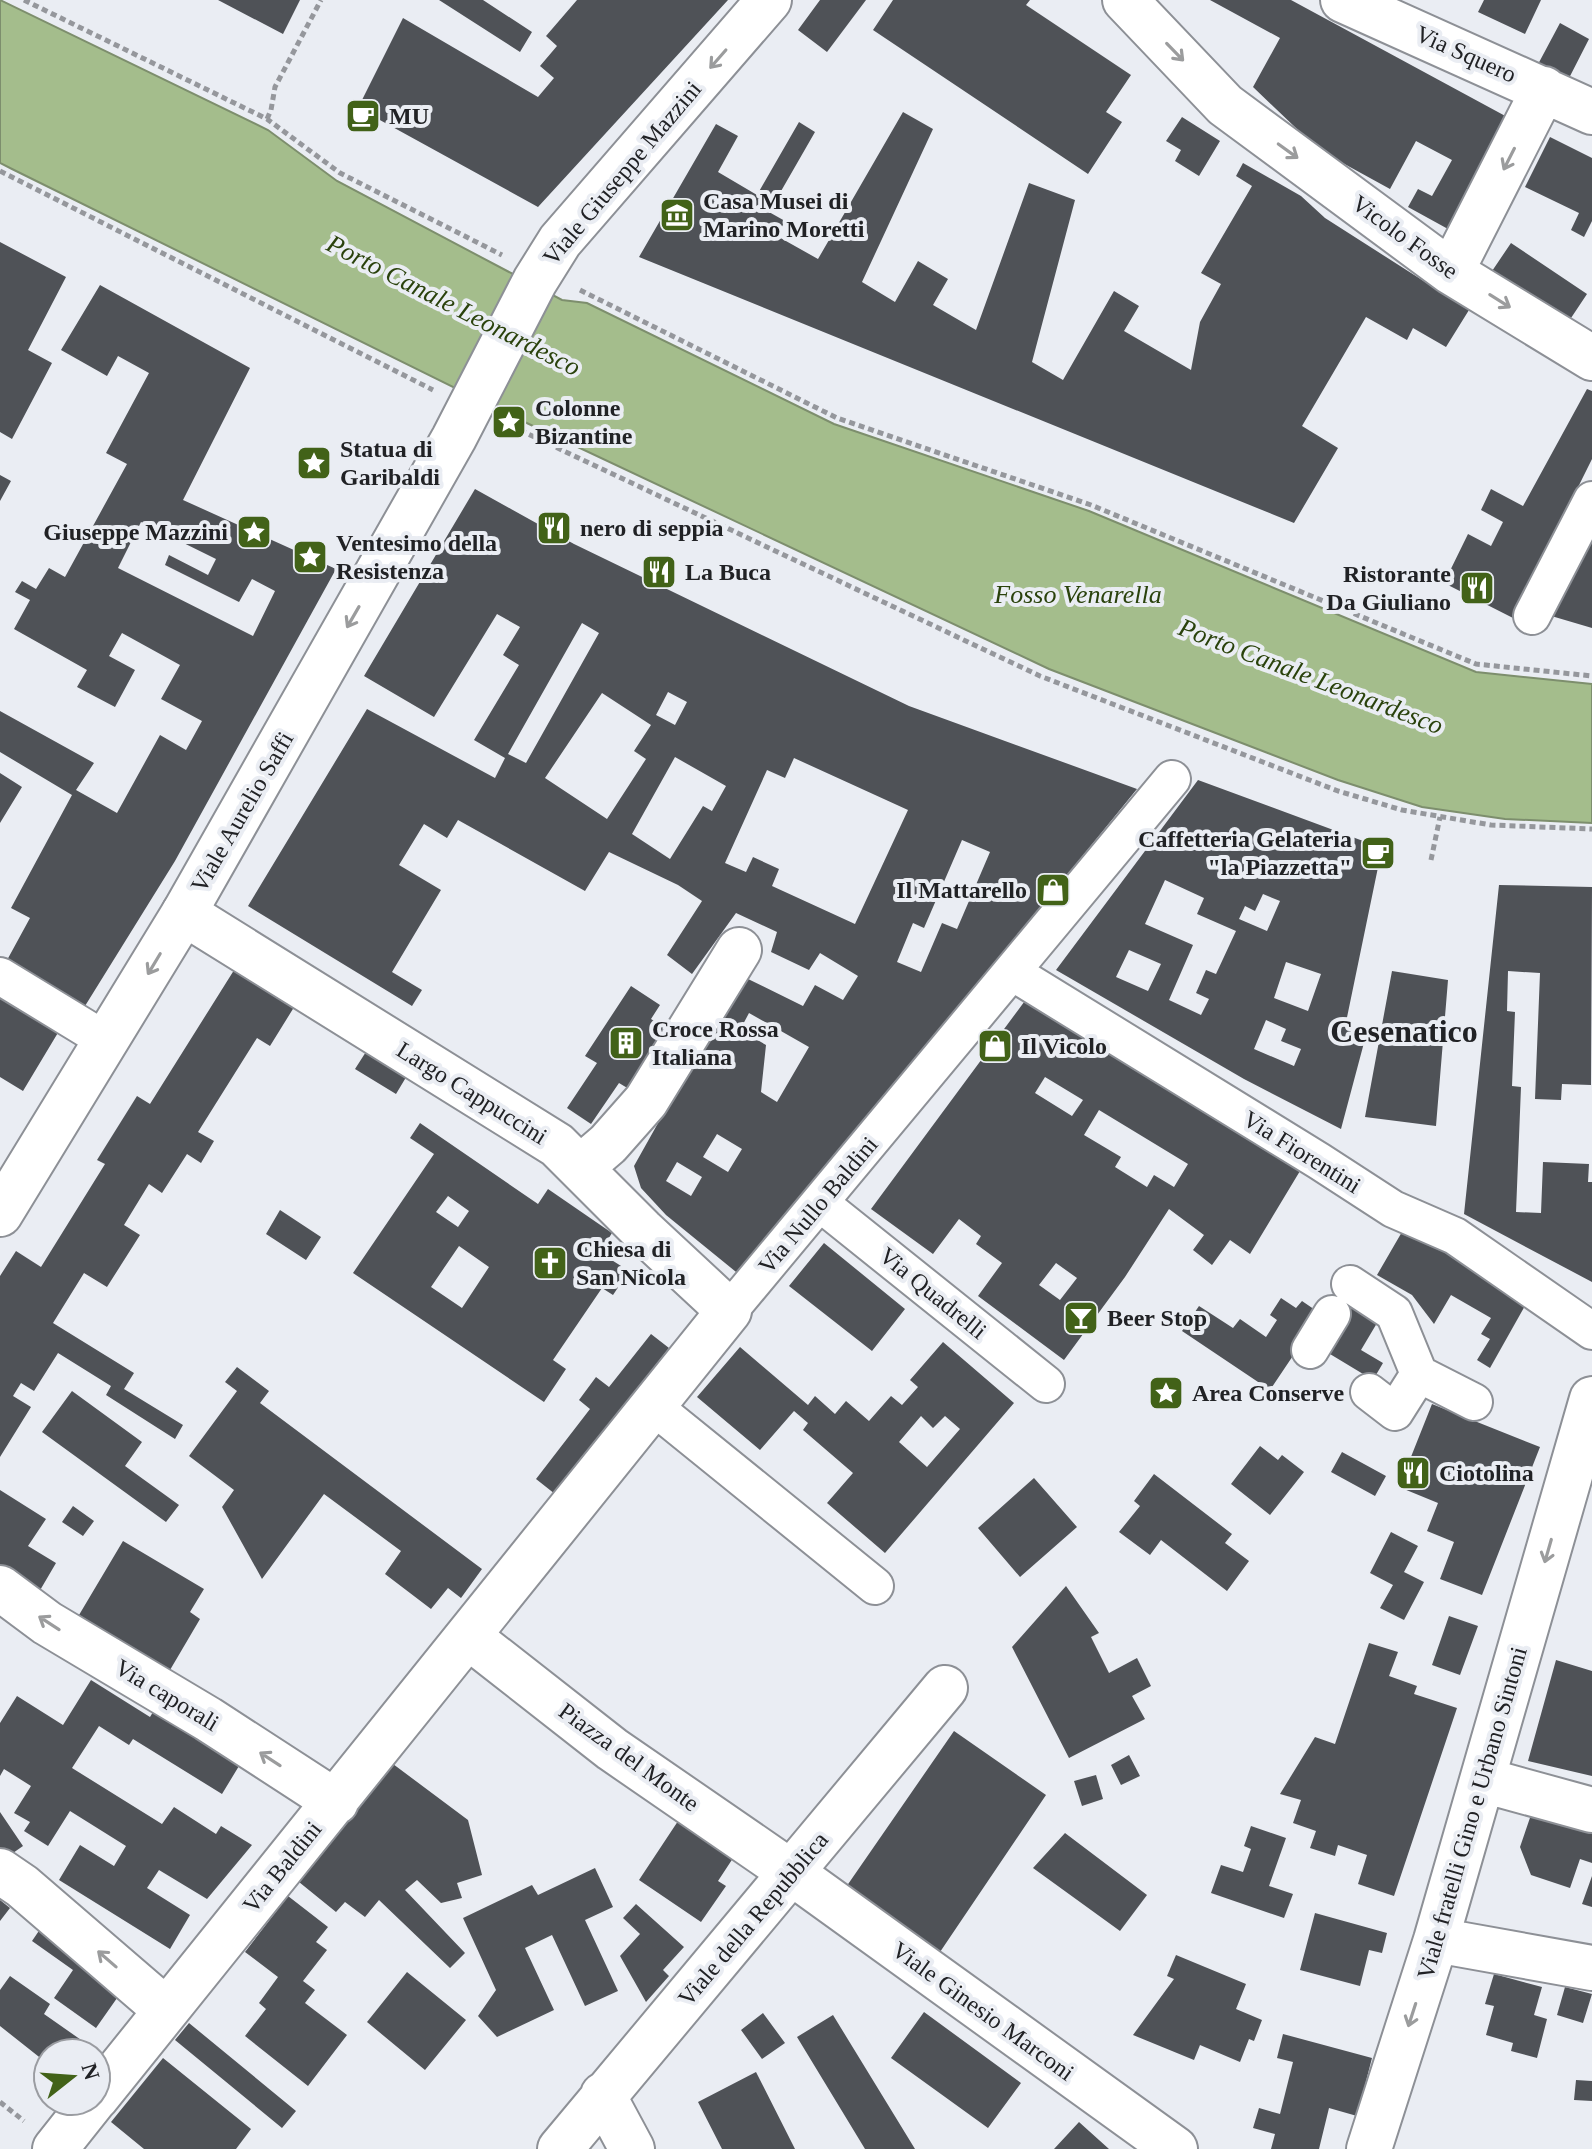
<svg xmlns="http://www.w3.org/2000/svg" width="1592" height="2149" font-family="Georgia,serif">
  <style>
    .water { fill: #a4bd8c; stroke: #7d8e6d; stroke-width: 2 }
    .building { fill: #4f5257; fill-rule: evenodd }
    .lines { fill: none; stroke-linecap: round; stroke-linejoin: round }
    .pedestrian-casing { stroke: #8d9096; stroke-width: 40 }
    .minor-casing { stroke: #8d9096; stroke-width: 48 }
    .tertiary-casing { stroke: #8d9096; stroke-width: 48 }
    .path { stroke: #95979c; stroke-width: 5; stroke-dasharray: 6 4; stroke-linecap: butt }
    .pedestrian { stroke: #fff; stroke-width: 36 }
    .minor { stroke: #fff; stroke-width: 44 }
    .tertiary { stroke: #fff; stroke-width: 44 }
    .oneway { stroke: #9b9c9d }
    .labels { text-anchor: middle; stroke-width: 8; stroke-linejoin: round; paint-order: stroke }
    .street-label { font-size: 24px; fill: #212225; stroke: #eaedf3 }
    .poi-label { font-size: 24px; font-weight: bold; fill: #212225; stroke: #eaedf3; text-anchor: start }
    .water-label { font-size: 26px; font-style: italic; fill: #2a420c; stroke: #eaedf3 }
    .district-label { font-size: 32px; font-weight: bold; fill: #212225; stroke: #eaedf3 }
  </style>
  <rect width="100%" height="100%" fill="#eaedf3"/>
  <!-- water -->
  <path class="water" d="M0,0L268,130L337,181L562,300L587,303L834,424L1089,511L1476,672L1592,684V823L1505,819L1422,807L1338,780L1049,669L514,417L12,169L0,163Z"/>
  <!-- building -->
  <path class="building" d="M218,0H300L283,34Z
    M439,0H483L532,32L520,52Z
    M577,0H728L538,207L358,108L403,18L538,97L554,78L540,66L557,46L546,36Z
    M820,0H866L827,52L798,30Z
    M893,0H1030L1026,5L1131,75L1106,112L1122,122L1088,174L873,30Z
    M1210,0H1291L1509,118L1448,229L1408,207L1418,189L1432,196L1452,160L1416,141L1390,189L1319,150L1253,87L1280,38Z
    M1484,0H1541L1525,34L1478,12Z
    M1560,23L1589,39L1566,84L1536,68Z
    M903,112L933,129L862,282L895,302L918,261L948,279L933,305L976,330L1029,183L1075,200L1032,362L1063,380L1114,291L1139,306L1124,331L1191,370L1200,322L1221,284L1201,273L1252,186L1236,176L1243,163L1301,196L1325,218L1469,310L1446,347L1413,328L1407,340L1366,317L1302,426L1338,448L1294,523L639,257L716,124L738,136L718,172L757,195L799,122L815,132L769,212L785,221L777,236L818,259Z
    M1182,117L1220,141L1199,176L1175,161L1181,150L1166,141Z
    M1550,137L1592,158V221L1584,237L1571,230L1579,213L1525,187Z
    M0,242L66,277L28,350L52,363L12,439L0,432Z
    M1511,243L1587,294L1565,327L1488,277Z
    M100,285L250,368L183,500L336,569L175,861L85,1006L6,962L30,918L11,908L72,795L0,752V711L94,763L76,790L117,813L160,735L186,750L202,721L161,699L180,665L122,633L109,656L135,670L115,707L77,687L87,670L14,629L30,600L15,592L22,581L36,589L49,568L65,577L127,464L106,453L149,373L118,356L107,376L61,350ZM141,522L216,559L208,575L169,555L165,565L239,602L252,579L275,591L253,636L118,568Z
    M1587,389L1592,391V459L1513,618L1444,583L1468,534L1491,546L1503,522L1481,510L1491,489L1523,506Z
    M0,475L11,481L0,501Z
    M475,489L574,544L909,706L1137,789L741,1276L666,1215L641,1188L634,1166L718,1016L746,978L803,1006L815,985L843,1000L858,976L820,953L809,970L771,952L777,932L736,913L692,974L667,955L702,901L678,885L609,852L585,891L458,820L447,838L424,824L399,865L441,890L392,972L422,990L412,1006L248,906L367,709L495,778L505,758L474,740L519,665L503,655L520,627L497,614L434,717L364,676ZM582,623L599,633L526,763L508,754ZM668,692L687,702L675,725L656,715ZM602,693L651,725L634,751L646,759L607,819L545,778ZM675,757L726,786L712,811L703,806L670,859L632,834ZM794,758L908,810L855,924L772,886L779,869L753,857L746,872L725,863L767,770L785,778ZM962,840L990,852L957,929L942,923L921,972L897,962L913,923L924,928ZM749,1013L809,1047L777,1102L761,1092L766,1045L740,1030ZM717,1134L742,1149L728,1172L703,1157ZM677,1162L702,1177L691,1196L666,1181Z
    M1592,535V628L1548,615Z
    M0,773L22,787L0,823Z
    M1198,780L1382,848L1345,1027L1365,1039L1341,1129L1244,1079L1056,970ZM1165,880L1204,898L1197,914L1236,931L1216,974L1206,970L1196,993L1209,999L1201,1015L1169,1000L1193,945L1145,924ZM1263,894L1280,901L1267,931L1239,919L1245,906L1255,911ZM1129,950L1161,964L1148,991L1116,977ZM1286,962L1321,974L1308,1011L1274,998ZM1266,1020L1286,1029L1281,1041L1301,1049L1294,1066L1254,1049Z
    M1499,885L1592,887L1591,1085L1562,1084L1561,1100L1535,1099L1540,973L1508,971L1507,1011L1515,1012L1512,1086L1521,1087L1516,1212L1541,1213L1543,1162L1589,1164L1588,1182H1592V1282L1464,1214Z
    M236,967L296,1004L270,1046L257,1038L198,1132L214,1141L201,1163L187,1154L162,1193L149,1184L124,1225L140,1235L107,1287L84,1273L53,1323L134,1373L124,1389L183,1425L175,1439L106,1395L111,1386L58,1353L34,1391L21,1383L13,1396L31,1407L0,1457V1276L16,1251L41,1267L105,1164L97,1160L137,1096L150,1104Z
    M1392,971L1448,980L1436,1126L1365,1117Z
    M631,986L660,1005L651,1019L668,1030L629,1089L619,1083L591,1124L567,1108L597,1063L585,1056Z
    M0,991L62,1026L23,1091L0,1077Z
    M1027,998L1303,1166L1250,1254L1230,1240L1212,1265L1193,1250L1204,1235L1169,1209L1125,1277L1064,1360L978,1296L1002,1263L976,1244L981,1236L959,1219L933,1254L871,1209ZM1045,1077L1083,1100L1072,1116L1035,1093ZM1099,1110L1188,1164L1174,1187L1154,1175L1147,1187L1115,1167L1121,1157L1084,1135ZM1056,1263L1077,1278L1060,1300L1039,1285Z
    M371,1044L411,1069L396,1094L355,1069Z
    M420,1123L538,1204L548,1189L612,1233L605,1244L615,1251L610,1259L629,1271L613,1295L602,1288L553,1360L566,1369L544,1402L353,1273L434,1154L410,1138ZM448,1196L469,1211L458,1227L436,1212ZM459,1246L489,1267L462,1308L431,1287Z
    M280,1210L321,1237L306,1260L266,1234Z
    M1406,1225L1530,1297L1490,1368L1477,1360L1490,1339L1481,1334L1491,1318L1451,1295L1434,1324L1412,1295L1377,1275Z
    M824,1243L905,1309L872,1351L789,1286Z
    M1281,1298L1296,1308L1302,1301L1321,1314L1270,1390L1182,1331L1199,1306L1233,1328L1240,1319L1266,1337L1277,1320L1270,1315Z
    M1354,1303L1380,1318L1361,1350L1383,1363L1373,1380L1325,1351Z
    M651,1334L669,1348L555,1494L536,1479L590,1409L579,1400L596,1377L609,1387Z
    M943,1342L1014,1403L885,1553L827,1503L853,1473L803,1430L808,1423L794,1411L760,1450L697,1397L740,1347L808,1405L815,1396L835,1414L846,1401L869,1421L891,1396L902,1405L918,1387L910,1380ZM921,1416L933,1428L945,1416L960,1429L927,1467L899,1442Z
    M237,1367L269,1391L260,1403L482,1569L461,1598L448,1588L431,1609L385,1574L401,1551L324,1494L262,1579L222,1507L234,1490L189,1456L237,1391L225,1382Z
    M72,1391L142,1442L125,1466L179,1505L166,1522L42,1432Z
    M1432,1404L1540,1447L1482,1595L1440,1579L1454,1542L1427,1531L1438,1503L1399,1487Z
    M1260,1446L1278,1460L1282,1455L1304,1472L1270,1515L1231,1484Z
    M1342,1452L1386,1476L1375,1496L1331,1472Z
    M1154,1474L1232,1534L1225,1543L1249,1561L1227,1591L1161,1540L1150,1555L1119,1532L1140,1506L1134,1501Z
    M1034,1478L1077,1527L1020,1577L978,1528Z
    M0,1490L46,1519L28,1546L56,1563L39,1592L0,1566Z
    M73,1506L94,1521L83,1536L62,1522Z
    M1391,1532L1418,1546L1404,1572L1424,1582L1404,1620L1380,1608L1393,1585L1370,1573Z
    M123,1541L204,1589L190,1612L200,1619L170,1670L79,1615Z
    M1066,1586L1099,1633L1091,1637L1109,1673L1137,1658L1151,1686L1132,1696L1145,1719L1069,1758L1012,1647Z
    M1449,1616L1478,1626L1460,1675L1432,1665Z
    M1369,1643L1398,1652L1389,1676L1417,1686L1414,1694L1457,1708L1394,1896L1358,1884L1367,1855L1338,1845L1335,1856L1310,1848L1316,1831L1293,1823L1301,1800L1280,1794L1315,1737L1335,1744Z
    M1556,1660L1592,1671V1776L1528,1761Z
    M91,1680L150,1717L156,1707L242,1761L222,1794L133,1739L129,1745L99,1726L72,1768L162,1824L174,1807L216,1834L221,1826L252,1845L207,1899L159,1870L147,1888L190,1915L170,1949L59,1880L80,1845L114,1866L126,1846L70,1811L48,1846L24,1831L30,1822L14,1813L31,1786L4,1769L0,1776V1723L17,1696L63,1725Z
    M954,1731L1046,1795L940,1952L844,1890Z
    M1129,1755L1140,1776L1121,1785L1111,1765Z
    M393,1764L468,1820L482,1875L457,1883L462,1898L441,1903L417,1880L405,1890L465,1953L450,1968L379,1900L365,1917L345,1902L336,1912L299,1882Z
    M1096,1775L1103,1799L1082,1806L1074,1781Z
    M686,1809L741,1846L718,1881L726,1886L701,1922L639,1880Z
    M1533,1809L1592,1829V1863L1580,1859L1570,1888L1531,1875L1520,1847Z
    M0,1812L23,1846L0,1862Z
    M1251,1826L1286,1838L1269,1886L1293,1894L1284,1918L1211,1893L1221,1865L1243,1872L1251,1849L1244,1846Z
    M1065,1833L1147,1895L1120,1931L1033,1868Z
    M595,1868L613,1907L585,1920L618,1991L585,2006L552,1935L525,1948L554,2010L497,2037L478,2016L496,1990L463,1918L532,1885L538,1895Z
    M1592,1876V1907L1582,1904Z
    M288,1896L328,1927L316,1942L327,1950L303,1981L315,1990L305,2003L347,2035L308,2086L245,2036L266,2009L259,2003L278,1977L245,1952Z
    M0,1900L10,1908L0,1921Z
    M636,1904L684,1947L663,1970L669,1976L646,2002L620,1956L640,1934L623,1918Z
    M1315,1913L1387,1933L1382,1953L1369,1950L1360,1986L1300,1970Z
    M47,1919L122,1991L96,2028L54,1998L73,1970L32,1941Z
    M1176,1955L1246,1984L1236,2009L1262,2020L1254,2041L1249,2039L1240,2062L1200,2045L1194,2060L1133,2035L1174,1979L1167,1976Z
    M407,1972L466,2020L425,2070L367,2022Z
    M1494,1974L1542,1987L1534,2015L1547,2019L1537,2058L1511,2051L1513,2043L1486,2035L1494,2006L1485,2004Z
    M10,1976L50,2004L44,2014L84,2042L76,2053H48V2064L0,2026V1990Z
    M1565,1987L1592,1994L1583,2023L1557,2015Z
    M924,2012L1021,2083L988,2128L891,2058Z
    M763,2013L785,2043L762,2059L741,2030Z
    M833,2015L915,2149H865L797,2037Z
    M189,2023L296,2111L282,2128L175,2040Z
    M1283,2034L1372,2058L1357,2116L1329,2108L1319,2149H1271L1275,2134L1253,2128L1259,2108L1280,2114L1293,2062L1277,2058Z
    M163,2058L251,2129L236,2149H144L111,2122Z
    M756,2072L795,2149H722L698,2102Z
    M1576,2080L1592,2081V2101L1574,2100Z
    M1079,2122L1109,2149H1054Z"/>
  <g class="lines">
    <!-- pedestrian casing -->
    <g class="pedestrian-casing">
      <path id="pedestrian" d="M1532,616L1592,500
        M1012,972L1319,1161L1393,1209L1455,1236L1592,1331
        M0,976L92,1032
        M820,1203L1046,1384
        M1350,1284L1394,1313L1419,1374
        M729,1311L1172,779
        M1310,1350L1332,1314
        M1369,1392L1395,1412L1419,1374L1474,1402
        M654,1407L875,1586"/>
    </g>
    <!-- minor casing -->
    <g class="minor-casing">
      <path id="minor" d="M1125,0L1225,105L1451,272L1592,358
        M1343,0L1592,112
        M1451,272L1544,89
        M580,1168L608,1144L646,1101L739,950
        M0,1588L47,1623L208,1719L336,1802
        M469,1637L612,1749L792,1873L1175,2149
        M1483,1780L1592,1810
        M0,1871L22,1886L166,2010
        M1436,1940L1592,1968
        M603,2095L632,2149
        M96,2098L729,1311L642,1230L557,1145L184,913
        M55,2149L93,2101
        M560,2149L945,1688
        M1369,2149L1436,1940L1592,1399"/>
    </g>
    <!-- tertiary casing -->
    <g class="tertiary-casing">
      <path id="tertiary" d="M0,1214L184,913L454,438L535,281L560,241L769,0"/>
    </g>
    <!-- path -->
    <path class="path" d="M24,0L267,119L340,173L502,255
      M267,119L271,110L275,87L321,0
      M0,171L433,390
      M580,290L837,418L1091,505L1476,664L1592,676
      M511,426L1040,676L1338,791L1402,810L1491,825L1592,829
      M1431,860L1440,817
      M0,2102L24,2121"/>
    <!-- pedestrian -->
    <use href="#pedestrian" class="pedestrian"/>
    <!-- minor -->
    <use href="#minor" class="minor"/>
    <!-- tertiary -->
    <use href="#tertiary" class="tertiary"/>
  </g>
  <!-- one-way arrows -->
  <defs><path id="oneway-shaft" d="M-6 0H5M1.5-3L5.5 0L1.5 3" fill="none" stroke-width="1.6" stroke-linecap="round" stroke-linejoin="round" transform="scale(2)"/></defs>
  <g class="oneway">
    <use href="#oneway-shaft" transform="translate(1175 52) rotate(46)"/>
    <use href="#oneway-shaft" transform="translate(718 59) rotate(131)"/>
    <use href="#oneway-shaft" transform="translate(1288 151) rotate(36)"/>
    <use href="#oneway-shaft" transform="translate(1509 159) rotate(117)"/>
    <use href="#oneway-shaft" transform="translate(1500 301) rotate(32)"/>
    <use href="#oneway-shaft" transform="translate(353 617) rotate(120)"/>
    <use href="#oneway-shaft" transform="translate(154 964) rotate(121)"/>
    <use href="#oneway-shaft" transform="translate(1548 1551) rotate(106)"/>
    <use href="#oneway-shaft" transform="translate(49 1623) rotate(-147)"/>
    <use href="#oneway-shaft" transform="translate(270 1759) rotate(-147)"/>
    <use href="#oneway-shaft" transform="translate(107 1959) rotate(-139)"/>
    <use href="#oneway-shaft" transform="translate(1412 2015) rotate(108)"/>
  </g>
  <!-- icons -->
  <defs>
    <g id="cafe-square" transform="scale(1.8)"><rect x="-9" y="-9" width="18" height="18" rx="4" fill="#426218" stroke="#eaedf3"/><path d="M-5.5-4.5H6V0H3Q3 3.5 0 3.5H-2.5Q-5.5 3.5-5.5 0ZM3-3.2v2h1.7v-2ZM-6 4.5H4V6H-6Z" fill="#fff"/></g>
    <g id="museum-square" transform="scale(1.8)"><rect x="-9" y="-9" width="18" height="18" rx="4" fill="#426218" stroke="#eaedf3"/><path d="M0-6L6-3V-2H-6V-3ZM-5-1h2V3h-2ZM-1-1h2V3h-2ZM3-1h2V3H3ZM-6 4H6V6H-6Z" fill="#fff"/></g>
    <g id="sight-square" transform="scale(1.8)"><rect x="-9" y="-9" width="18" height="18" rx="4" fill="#426218" stroke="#eaedf3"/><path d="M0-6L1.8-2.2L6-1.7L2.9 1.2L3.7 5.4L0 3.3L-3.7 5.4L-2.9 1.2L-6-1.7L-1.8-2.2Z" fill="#fff"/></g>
    <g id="restaurant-square" transform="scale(1.8)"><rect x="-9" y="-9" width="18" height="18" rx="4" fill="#426218" stroke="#eaedf3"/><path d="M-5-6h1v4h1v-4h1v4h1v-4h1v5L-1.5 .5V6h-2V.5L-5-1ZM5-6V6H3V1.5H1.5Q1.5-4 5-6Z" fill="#fff"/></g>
    <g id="shop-square" transform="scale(1.8)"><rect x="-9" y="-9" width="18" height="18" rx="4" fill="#426218" stroke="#eaedf3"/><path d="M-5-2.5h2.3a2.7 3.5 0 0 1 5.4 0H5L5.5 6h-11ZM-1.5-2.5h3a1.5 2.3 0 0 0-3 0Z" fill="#fff"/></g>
    <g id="building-square" transform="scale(1.8)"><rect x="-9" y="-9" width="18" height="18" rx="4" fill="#426218" stroke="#eaedf3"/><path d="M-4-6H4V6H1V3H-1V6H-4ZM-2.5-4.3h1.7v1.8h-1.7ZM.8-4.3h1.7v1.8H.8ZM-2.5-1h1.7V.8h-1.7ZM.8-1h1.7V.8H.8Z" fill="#fff"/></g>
    <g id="church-square" transform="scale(1.8)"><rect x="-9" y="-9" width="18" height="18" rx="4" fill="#426218" stroke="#eaedf3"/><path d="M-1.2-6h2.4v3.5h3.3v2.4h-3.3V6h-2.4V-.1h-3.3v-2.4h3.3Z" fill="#fff"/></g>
    <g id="bar-square" transform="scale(1.8)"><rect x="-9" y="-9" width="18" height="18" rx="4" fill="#426218" stroke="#eaedf3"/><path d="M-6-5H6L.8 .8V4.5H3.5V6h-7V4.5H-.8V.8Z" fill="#fff"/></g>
  </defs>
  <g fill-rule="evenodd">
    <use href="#cafe-square" x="363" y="116"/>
    <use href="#museum-square" x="677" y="215"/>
    <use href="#sight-square" x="509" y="422"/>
    <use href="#sight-square" x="314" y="463"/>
    <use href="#restaurant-square" x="554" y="528"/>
    <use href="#sight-square" x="254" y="532"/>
    <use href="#sight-square" x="310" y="557"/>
    <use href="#restaurant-square" x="659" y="572"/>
    <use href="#restaurant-square" x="1477" y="588"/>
    <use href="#cafe-square" x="1378" y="853"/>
    <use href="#shop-square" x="1053" y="890"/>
    <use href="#building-square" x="626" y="1043"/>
    <use href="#shop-square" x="995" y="1046"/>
    <use href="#church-square" x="550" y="1263"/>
    <use href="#bar-square" x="1081" y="1318"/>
    <use href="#sight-square" x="1166" y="1393"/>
    <use href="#restaurant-square" x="1413" y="1473"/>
  </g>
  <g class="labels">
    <!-- street labels -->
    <g class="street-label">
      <text transform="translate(1466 54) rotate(24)" y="8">Via Squero</text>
      <text transform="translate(622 173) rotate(-50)" y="8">Viale Giuseppe Mazzini</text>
      <text transform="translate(1405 237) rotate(36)" y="8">Vicolo Fosse</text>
      <text transform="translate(242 812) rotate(-60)" y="8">Viale Aurelio Saffi</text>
      <text transform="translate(472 1093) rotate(32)" y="8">Largo Cappuccini</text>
      <text transform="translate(1302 1152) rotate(32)" y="8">Via Fiorentini</text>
      <text transform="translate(818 1205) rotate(-50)" y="8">Via Nullo Baldini</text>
      <text transform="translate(933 1293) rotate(39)" y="8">Via Quadrelli</text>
      <text transform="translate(167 1695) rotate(31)" y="8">Via caporali</text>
      <text transform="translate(629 1757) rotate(36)" y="8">Piazza del Monte</text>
      <text transform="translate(1472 1813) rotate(-74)" y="8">Viale fratelli Gino e Urbano Sintoni</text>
      <text transform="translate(282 1867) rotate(-51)" y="8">Via Baldini</text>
      <text transform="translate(753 1919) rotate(-50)" y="8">Viale della Repubblica</text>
      <text transform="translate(983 2011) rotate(36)" y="8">Viale Ginesio Marconi</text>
    </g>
    <!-- poi labels -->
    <g class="poi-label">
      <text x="389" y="124">MU</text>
      <text x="703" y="209">Casa Musei di<tspan x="703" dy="28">Marino Moretti</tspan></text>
      <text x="535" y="416">Colonne<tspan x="535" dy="28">Bizantine</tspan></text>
      <text x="340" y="457">Statua di<tspan x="340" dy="28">Garibaldi</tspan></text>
      <text x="580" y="536">nero di seppia</text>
      <text x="228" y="540" text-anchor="end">Giuseppe Mazzini</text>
      <text x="336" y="551">Ventesimo della<tspan x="336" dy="28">Resistenza</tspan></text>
      <text x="685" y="580">La Buca</text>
      <text x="1451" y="582" text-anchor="end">Ristorante<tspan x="1451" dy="28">Da Giuliano</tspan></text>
      <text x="1352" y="847" text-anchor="end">Caffetteria Gelateria<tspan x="1352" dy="28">"la Piazzetta"</tspan></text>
      <text x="1027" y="898" text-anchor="end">Il Mattarello</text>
      <text x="652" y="1037">Croce Rossa<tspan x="652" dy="28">Italiana</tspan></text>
      <text x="1021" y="1054">Il Vicolo</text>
      <text x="576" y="1257">Chiesa di<tspan x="576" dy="28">San Nicola</tspan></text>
      <text x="1107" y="1326">Beer Stop</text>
      <text x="1192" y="1401">Area Conserve</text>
      <text x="1439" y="1481">Ciotolina</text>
    </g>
    <!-- water labels -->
    <g class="water-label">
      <text transform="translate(454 305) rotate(27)" y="9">Porto Canale Leonardesco</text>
      <text x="1078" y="603">Fosso Venarella</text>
      <text transform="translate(1311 676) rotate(21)" y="9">Porto Canale Leonardesco</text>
    </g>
    <!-- district labels -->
    <g class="district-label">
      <text x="1404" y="1042">Cesenatico</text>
    </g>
  </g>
  <!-- north arrow -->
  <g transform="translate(72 2077) rotate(73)"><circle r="38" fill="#eaedf3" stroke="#9a9ca1" stroke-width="2"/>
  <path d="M0-6L14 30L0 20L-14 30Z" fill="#426218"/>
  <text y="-12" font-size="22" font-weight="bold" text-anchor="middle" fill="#212225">N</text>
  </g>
</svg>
